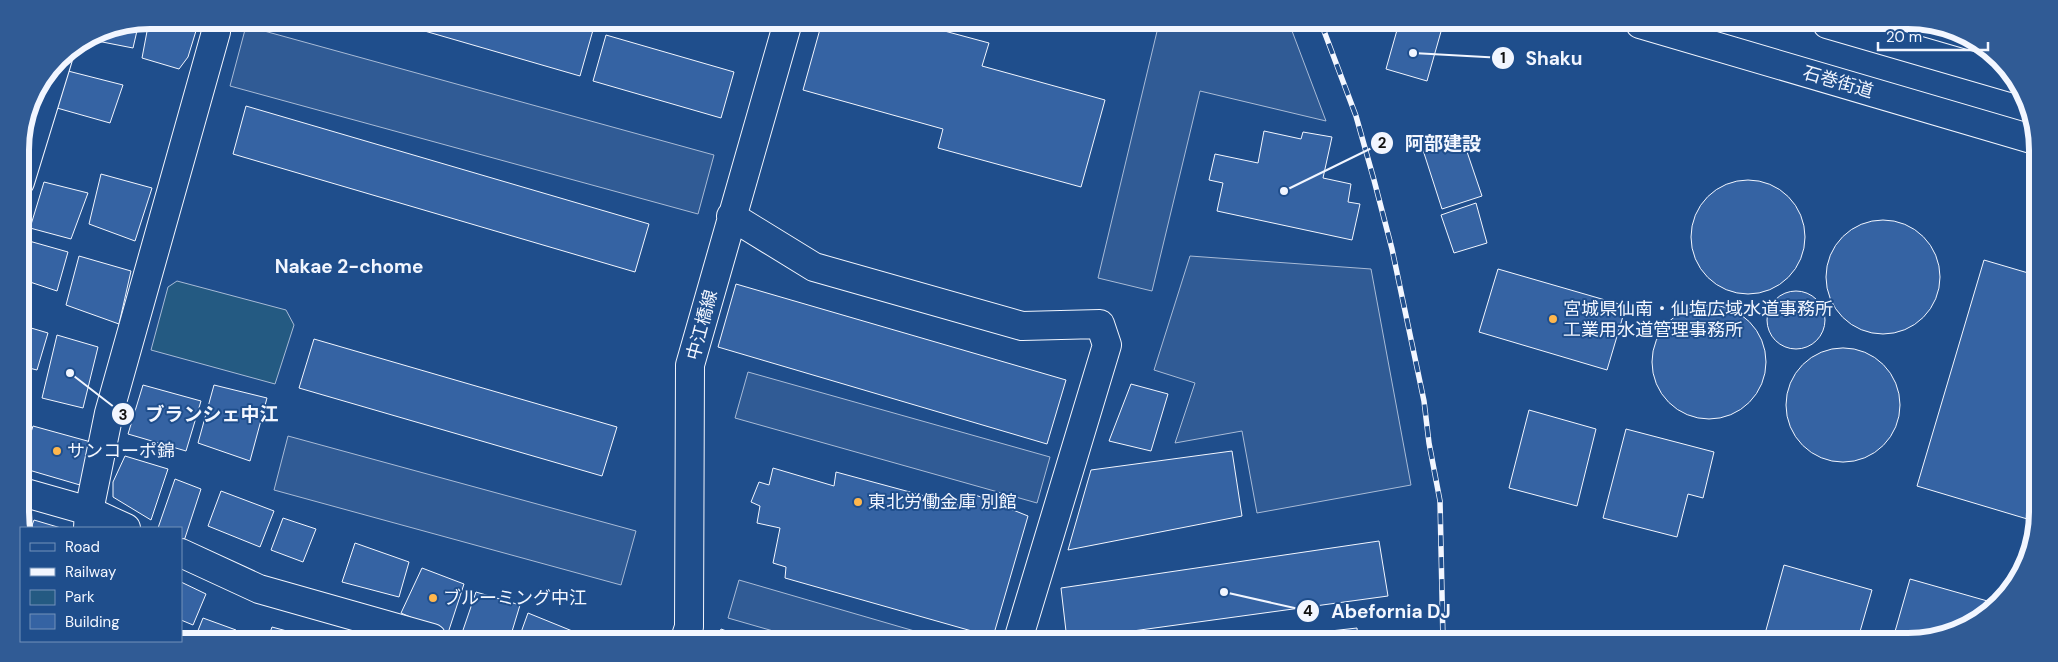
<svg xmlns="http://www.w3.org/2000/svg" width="2058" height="662" font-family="'DM Sans','Noto Sans JP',sans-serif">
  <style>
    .green { fill: #245a82; stroke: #a8bbd7 }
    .parking { fill: #305b95; stroke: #a8bbd7 }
    .building { fill: #3563a3; stroke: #f2f6ff }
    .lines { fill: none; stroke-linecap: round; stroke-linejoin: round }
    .minor-casing { stroke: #f2f6ff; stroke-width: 30 }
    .tertiary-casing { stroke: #f2f6ff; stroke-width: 30 }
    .minor { stroke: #1f4e8c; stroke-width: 28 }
    .tertiary { stroke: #1f4e8c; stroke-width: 28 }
    .rail-casing { stroke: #f2f6ff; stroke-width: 5.5 }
    .rail { stroke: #1f4e8c; stroke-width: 4; stroke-dasharray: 11; stroke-linecap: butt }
    .poi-dot { fill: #ffb74d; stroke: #1f4e8c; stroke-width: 2 }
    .labels { text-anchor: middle; stroke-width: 4; stroke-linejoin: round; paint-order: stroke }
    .street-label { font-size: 18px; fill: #f2f6ff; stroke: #1f4e8c }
    .poi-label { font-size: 18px; fill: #f2f6ff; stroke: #1f4e8c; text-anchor: start }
    .neighbourhood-label { font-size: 19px; font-weight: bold; fill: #f2f6ff; stroke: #1f4e8c }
    .rim { fill: none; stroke: #f2f6ff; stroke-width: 6 }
    .leader { fill: none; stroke: #f2f6ff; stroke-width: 2 }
    .callout-dot { fill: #f2f6ff; stroke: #1f4e8c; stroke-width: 2 }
    .mark-label { font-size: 15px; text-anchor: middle; font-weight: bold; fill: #111 }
    .callout-label { font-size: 19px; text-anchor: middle; font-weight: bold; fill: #f2f6ff; stroke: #1f4e8c; stroke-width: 4; stroke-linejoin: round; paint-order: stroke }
  </style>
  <rect width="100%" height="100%" fill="#1f4e8c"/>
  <!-- green -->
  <path class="green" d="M177,281L286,310L294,325L275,384L151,350L168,287Z"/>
  <!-- parking -->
  <path class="parking" d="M1159,23H1289L1326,121L1200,91L1152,291L1098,278Z
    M246,26L714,155L698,214L230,86Z
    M1190,256L1371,269L1411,485L1257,513L1242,431L1175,443L1195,383L1154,370Z
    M748,372L1050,457L1037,503L735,418Z
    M288,436L636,531L621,585L274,490Z
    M739,580L942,639H801L728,618Z"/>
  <!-- building -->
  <path class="building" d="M164,20L199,21L188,57L179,69L142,58L148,26L163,25Z
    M390,21H562L593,30L580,76Z
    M139,22L133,48L87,39L100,30Z
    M822,22H911L989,43L982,66L1105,100L1081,187L938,148L943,129L803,90Z
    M1399,23H1426L1442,28L1427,81L1386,69Z
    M606,35L734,72L721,118L593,81Z
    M68,71L123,85L110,123L57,108Z
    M246,106L649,224L635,272L233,154Z
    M1264,131L1301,139L1303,132L1332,137L1323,178L1351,184L1348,202L1360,204L1352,240L1217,211L1223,183L1209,180L1215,154L1258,163Z
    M1461,134L1482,196L1442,209L1422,147Z
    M101,174L152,188L135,241L89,224Z
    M1691 237a57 57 0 1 1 114 0a57 57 0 1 1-114 0Z
    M44,182L88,193L71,239L30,228Z
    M1476,203L1487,243L1454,253L1441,215Z
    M1826 277a57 57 0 1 1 114 0a57 57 0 1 1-114 0Z
    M22,239L68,252L57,291L21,279Z
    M79,256L131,271L119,324L66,305Z
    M1984,260L2035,275L2034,521L1917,486Z
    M1498,269L1626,306L1607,370L1479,332Z
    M736,284L1066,380L1047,444L718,347Z
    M1767 320a29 29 0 1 1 58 0a29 29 0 1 1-58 0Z
    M1652 362a57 57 0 1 1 114 0a57 57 0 1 1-114 0Z
    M21,325L48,333L37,370L21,366Z
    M57,335L98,347L83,408L42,398Z
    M314,339L617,427L602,476L299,388Z
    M1786 405a57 57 0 1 1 114 0a57 57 0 1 1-114 0Z
    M1131,384L1168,394L1151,451L1109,441Z
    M143,385L201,401L186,451L128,434Z
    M214,385L267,398L250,461L198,443Z
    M22,404L28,406L22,430Z
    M1529,410L1596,429L1577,506L1509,488Z
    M33,426L91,442L80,485L22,468V460Z
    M1626,429L1714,452L1703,498L1688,494L1677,537L1603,518Z
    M1232,451L1242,516L1068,550L1091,470Z
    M125,456L168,469L151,520L113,497V482Z
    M773,468L834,486L836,472L969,508L973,494L1028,516L993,637L785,578L786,567L773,563L780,528L757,523L760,506L751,502L759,482L769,485Z
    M175,479L201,489L184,541L181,540V528H158Z
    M221,491L274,511L260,547L208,526Z
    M283,518L316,529L303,562L271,550Z
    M34,520L61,528H31Z
    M1379,541L1388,596L1067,640L1061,588Z
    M355,543L409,562L399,597L342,582Z
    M1784,565L1872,590L1857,642L1763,641Z
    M422,568L464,584L448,633L401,613Z
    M1910,579L1998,604L1988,615L1917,642H1892Z
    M181,582L206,594L193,625L181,620Z
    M476,592L520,605L510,638H469L461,636Z
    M528,613L592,639L519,638Z
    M203,618L236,630L235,637L238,638H195Z
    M272,627L309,637L268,638Z
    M1357,628L1358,640H1286V636Z
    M721,629L748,639H717Z"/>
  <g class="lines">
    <!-- minor casing -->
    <g class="minor-casing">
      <path id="minor" d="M20,182L58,58
        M731,216L814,267L1022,326L1100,324L1107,345L1018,640
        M22,492L89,511L126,528
        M88,528L89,511L109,413L216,32L212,20
        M181,553L259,589L432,638
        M685,639L689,627L690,365L788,22"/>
    </g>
    <!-- tertiary casing -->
    <g class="tertiary-casing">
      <path id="tertiary" d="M1640,24L2035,140
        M1827,24L2013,78"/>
    </g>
    <!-- minor -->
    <use href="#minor" class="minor"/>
    <!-- tertiary -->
    <use href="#tertiary" class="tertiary"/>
    <!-- rail casing -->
    <g class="rail-casing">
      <path id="rail" d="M1321,23L1356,116L1374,180L1392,249L1424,401L1429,443L1440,501L1443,641"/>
    </g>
    <!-- rail -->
    <use href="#rail" class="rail"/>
  </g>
  <!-- markers -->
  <g class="poi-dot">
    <circle cx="1553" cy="319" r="5"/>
    <circle cx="57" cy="451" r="5"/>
    <circle cx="858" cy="502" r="5"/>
    <circle cx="433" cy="598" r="5"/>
  </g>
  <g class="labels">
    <!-- street labels -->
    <g class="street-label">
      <text transform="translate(1838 82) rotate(16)" y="6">石巻街道</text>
      <text transform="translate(702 325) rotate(-75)" y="6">中江橋線</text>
    </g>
    <!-- poi labels -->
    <g class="poi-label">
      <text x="1563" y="315">宮城県仙南・仙塩広域水道事務所<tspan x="1563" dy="21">工業用水道管理事務所</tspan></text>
      <text x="67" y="457">サンコーポ錦</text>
      <text x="868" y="508">東北労働金庫 別館</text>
      <text x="443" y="604">ブルーミング中江</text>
    </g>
    <!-- neighbourhood labels -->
    <g class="neighbourhood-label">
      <text x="349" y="273">Nakae 2-chome</text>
    </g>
  </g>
  <!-- crop -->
  <path d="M0 0H2058V662H0ZM150 29H1908A121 121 0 0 1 2029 150V512A121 121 0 0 1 1908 633H150A121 121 0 0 1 29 512V150A121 121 0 0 1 150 29Z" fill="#305b95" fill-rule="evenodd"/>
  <path class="rim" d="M150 29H1908A121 121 0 0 1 2029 150V512A121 121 0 0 1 1908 633H150A121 121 0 0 1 29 512V150A121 121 0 0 1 150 29Z"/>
  <!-- callouts -->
  <path class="leader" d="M1413 53L1503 58M1284 191L1382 143M70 373L123 414M1224 592L1308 611"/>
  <g class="callout-dot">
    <circle cx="1413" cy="53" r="5"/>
    <circle cx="1284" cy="191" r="5"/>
    <circle cx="70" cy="373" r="5"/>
    <circle cx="1224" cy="592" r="5"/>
    <circle cx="1503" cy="58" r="12"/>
    <circle cx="1382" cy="143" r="12"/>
    <circle cx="123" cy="414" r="12"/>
    <circle cx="1308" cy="611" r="12"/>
  </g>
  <g class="mark-label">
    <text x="1503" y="63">1</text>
    <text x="1382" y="148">2</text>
    <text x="123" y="420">3</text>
    <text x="1308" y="616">4</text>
  </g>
  <g class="callout-label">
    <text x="1554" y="65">Shaku</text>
    <text x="1443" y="150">阿部建設</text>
    <text x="212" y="421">ブランシェ中江</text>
    <text x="1391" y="618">Abefornia DJ</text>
  </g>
  <!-- legend -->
  <rect x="20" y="527" width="162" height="115" fill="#1f4e8c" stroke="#7391ba"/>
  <rect x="30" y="543" width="25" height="8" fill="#1f4e8c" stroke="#7391ba"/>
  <text x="65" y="552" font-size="15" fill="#f2f6ff">Road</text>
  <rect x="30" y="568" width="25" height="8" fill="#f2f6ff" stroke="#7391ba"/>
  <text x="65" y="577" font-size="15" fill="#f2f6ff">Railway</text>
  <rect x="30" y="590" width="25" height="15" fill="#245a82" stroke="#7391ba"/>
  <text x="65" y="602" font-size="15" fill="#f2f6ff">Park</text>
  <rect x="30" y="614" width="25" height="15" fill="#3563a3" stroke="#7391ba"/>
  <text x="65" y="627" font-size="15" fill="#f2f6ff">Building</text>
  <!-- scale -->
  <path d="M1878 42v8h110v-8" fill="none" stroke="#f2f6ff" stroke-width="2.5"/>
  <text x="1886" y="42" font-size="15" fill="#f2f6ff" stroke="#1f4e8c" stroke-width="4" paint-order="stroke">20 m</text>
</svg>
